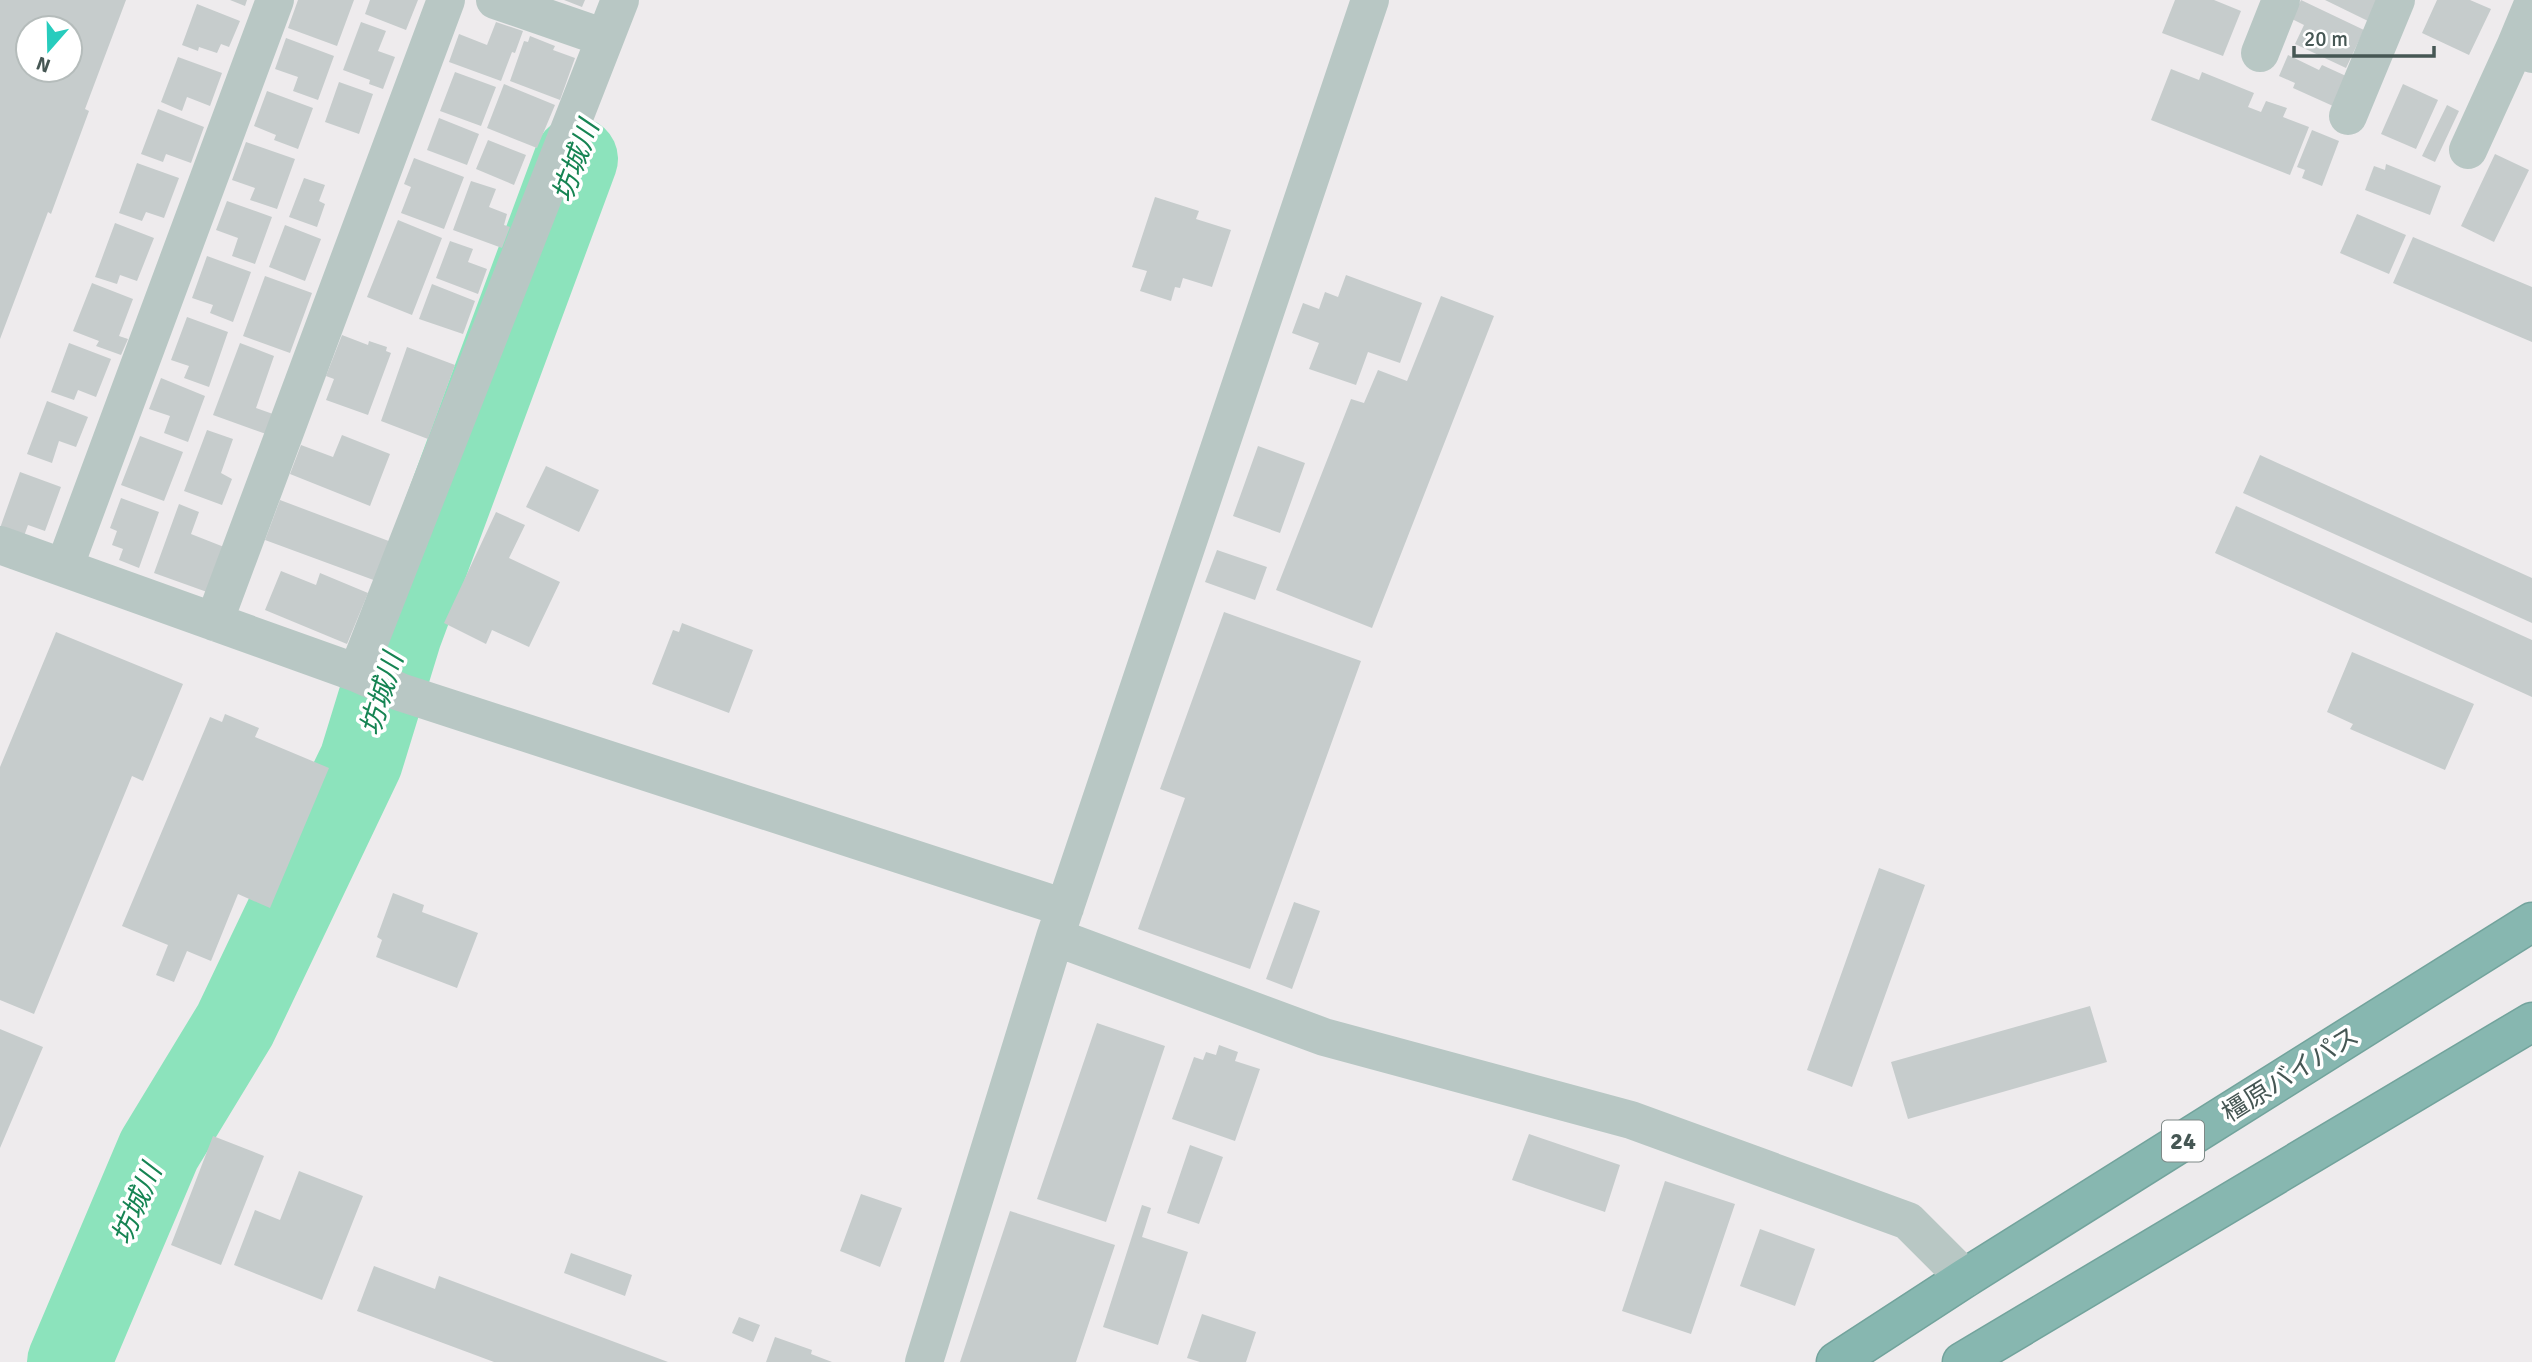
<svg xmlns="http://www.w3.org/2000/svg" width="2532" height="1362" font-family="Signika,'Noto Sans JP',sans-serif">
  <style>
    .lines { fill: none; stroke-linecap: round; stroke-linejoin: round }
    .river { stroke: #8ce3bc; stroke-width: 84 }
    .building { fill: #c6cccc; fill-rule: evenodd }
    .highway-casing { stroke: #72a39c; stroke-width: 41 }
    .minor { stroke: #b8c7c4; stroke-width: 38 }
    .highway { stroke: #87b7b0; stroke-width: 38 }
    .labels { text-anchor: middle; stroke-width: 7; stroke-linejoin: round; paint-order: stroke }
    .shield { fill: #fff; stroke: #7e8987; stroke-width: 2 }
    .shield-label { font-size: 24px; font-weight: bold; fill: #465754 }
    .street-label { font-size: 26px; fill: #465754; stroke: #fff }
    .water-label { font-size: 28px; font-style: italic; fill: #168453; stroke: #fff }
  </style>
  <rect width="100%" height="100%" fill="#eeebed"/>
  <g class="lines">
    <!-- river -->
    <path class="river" d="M69,1362L159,1150L235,1025L361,761L400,634L576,159"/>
  </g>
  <!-- building -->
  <path class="building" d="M0,0H126L85,109L89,111L51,214L48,212L0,339ZM28,28H70V70H28Z
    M230,0H247L245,6Z
    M298,0H354L337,46L288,28Z
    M370,0H418L406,30L365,14Z
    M564,0H585L582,7Z
    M2175,0H2214L2241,11L2223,56L2162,33Z
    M2301,0L2364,30L2346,68L2295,44L2304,25L2292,19Z
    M2325,0H2377L2368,21Z
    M2437,0H2470L2491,9L2469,55L2422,33Z
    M197,4L240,21L229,47L221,44L217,53L199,47L198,51L182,45Z
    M361,22L386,31L378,51L395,57L383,89L369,84L370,80L343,70Z
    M496,22L523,31L515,53L512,52L501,81L449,62L459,34L487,45Z
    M530,36L555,46L553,50L575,58L560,100L510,81L524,41L528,42Z
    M286,38L334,56L318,100L293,91L298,77L275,69Z
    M2288,55L2319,70L2322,65L2346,76L2333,106L2293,88L2295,83L2279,76Z
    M178,57L222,73L210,106L187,97L182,111L161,102Z
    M2171,69L2199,80L2202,72L2254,93L2248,107L2261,112L2266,101L2287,108L2283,117L2309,127L2290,175L2151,120Z
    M455,72L496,87L481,126L440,111Z
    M339,82L373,94L359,134L325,122Z
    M504,84L555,105L537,148L487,128Z
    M2403,84L2438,100L2416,149L2381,134Z
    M267,91L313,108L298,149L274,140L276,135L254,126Z
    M2447,105L2459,111L2435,162L2422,156Z
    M158,109L204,127L191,163L166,154L163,162L141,154Z
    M439,118L479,134L467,165L427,150Z
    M2312,130L2339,141L2322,186L2302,178L2305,170L2297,167Z
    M488,140L526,155L514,185L476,169Z
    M246,142L295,159L277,209L250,200L255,188L232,180Z
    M2495,154L2529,170L2494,242L2461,226Z
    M414,158L464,177L444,229L401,213L411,187L404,184Z
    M137,163L179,178L164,218L146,212L142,221L119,213Z
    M2386,164L2441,186L2430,215L2365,190L2374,166L2385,170Z
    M304,178L325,185L319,201L325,204L317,227L289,217Z
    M471,181L496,189L489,207L507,214L504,225L510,227L502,248L453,230Z
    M1155,197L1199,211L1196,219L1231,230L1212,287L1183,278L1180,288L1175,287L1171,301L1140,291L1147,271L1132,267Z
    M227,201L272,217L255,264L232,256L238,238L216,230Z
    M2357,214L2406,235L2389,274L2340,253Z
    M398,220L442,238L412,315L367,297Z
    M115,223L154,238L137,281L120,275L117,284L95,277Z
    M285,225L321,239L305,281L269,267Z
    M2413,237L2532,287V342L2393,283Z
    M450,241L473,249L468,262L487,269L478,294L436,278Z
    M207,256L251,272L233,322L210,313L213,305L192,298Z
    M1346,275L1422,303L1400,363L1368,352L1356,385L1309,369L1319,343L1292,333L1303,303L1319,309L1325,292L1338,297Z
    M265,276L312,293L290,353L243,336Z
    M92,283L133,299L119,336L128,339L121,355L96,346L99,341L73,331Z
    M432,284L475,301L463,334L419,319Z
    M1441,296L1494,316L1372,628L1276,590L1351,399L1364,403L1378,370L1407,381Z
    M187,317L228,332L209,387L184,378L189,366L171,360Z
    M342,335L368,345L369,341L387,347L386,351L391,353L368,415L326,400L334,379L326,376Z
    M69,343L111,359L96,397L78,390L74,400L51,392Z
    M240,343L274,356L256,408L273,414L266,434L213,415Z
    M407,347L455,365L428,439L381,421Z
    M161,378L205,396L188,442L164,433L170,416L149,409Z
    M47,401L88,417L76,447L59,441L52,463L27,454Z
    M207,430L233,439L221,473L232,479L222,505L184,491Z
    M342,435L390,454L370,506L290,474L301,445L333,457Z
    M140,436L183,452L164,501L121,485Z
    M1258,446L1305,463L1280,533L1233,516Z
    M2260,455L2532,578V623L2243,493Z
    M546,466L599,490L579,532L526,507Z
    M20,472L61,487L45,531L28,525L23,539L0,528Z
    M121,498L159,512L139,568L119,560L123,549L112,545L117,531L110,528Z
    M280,500L394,543L379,582L265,540Z
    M179,504L199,512L191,534L224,547L207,592L154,573Z
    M2236,506L2532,640V697L2215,553Z
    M496,512L525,525L509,558L560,582L529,647L492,630L486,644L444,623Z
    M1217,550L1267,567L1255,600L1205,582Z
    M281,571L316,585L320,573L368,593L347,644L265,610Z
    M1224,612L1361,661L1250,969L1138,929L1185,798L1160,789Z
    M682,623L753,650L729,713L652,684L673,630L679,632Z
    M56,632L183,684L143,781L132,776L34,1014L0,1000V767Z
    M2352,652L2474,704L2445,770L2350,729L2353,724L2327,712Z
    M225,714L259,728L255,737L329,768L270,908L238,894L211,961L187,951L174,982L156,975L168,945L122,926L210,717L222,722Z
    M1879,868L1925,885L1852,1087L1807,1070Z
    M393,893L424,905L422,912L478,933L457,988L376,957L382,940L377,937Z
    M1294,902L1320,911L1292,989L1266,979Z
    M2090,1006L2107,1062L1908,1119L1891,1062Z
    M1097,1023L1165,1046L1106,1222L1037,1199Z
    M0,1029L43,1047L0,1148Z
    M1219,1045L1238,1052L1235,1061L1260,1069L1235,1141L1172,1119L1194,1057L1203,1060L1206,1052L1216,1055Z
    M1529,1134L1620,1165L1605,1212L1512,1180Z
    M213,1136L264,1156L221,1265L171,1245Z
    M1190,1145L1223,1157L1199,1224L1167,1213Z
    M299,1171L363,1196L322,1300L234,1265L255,1210L280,1220Z
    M1665,1181L1735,1204L1691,1334L1622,1311Z
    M861,1194L902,1208L880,1267L840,1251Z
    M1142,1205L1151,1208L1142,1237L1188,1252L1158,1345L1103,1327Z
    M1010,1211L1115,1245L1076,1362H960Z
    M1760,1229L1815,1249L1795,1306L1740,1286Z
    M571,1253L632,1275L625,1296L564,1273Z
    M374,1266L435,1289L439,1276L668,1362H494L357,1311Z
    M1202,1314L1256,1332L1246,1362H1200L1187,1358Z
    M739,1317L760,1325L753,1342L732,1333Z
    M775,1337L812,1350L811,1354L832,1362H766Z"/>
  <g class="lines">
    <!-- highway casing -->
    <g class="highway-casing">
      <path id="highway" d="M1836,1362L1965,1278L2532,922
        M1962,1362L2532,1022"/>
    </g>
    <!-- minor -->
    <path class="minor" d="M495,0L605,38
      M2532,6L2515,47L2532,54
      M2260,53L2281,0
      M2348,116L2396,0
      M2468,150L2515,47
      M0,545L357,673L400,692L1065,908
      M64,568L275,0
      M214,622L446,0
      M357,673L620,0
      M1055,937L1324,1037L1631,1120L1908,1221L1965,1278
      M924,1362L1055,937L1370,0"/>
    <!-- highway -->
    <use href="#highway" class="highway"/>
  </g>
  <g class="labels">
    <!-- shield labels -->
    <rect class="shield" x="2162" y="1120.5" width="42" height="41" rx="5"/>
    <g class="shield-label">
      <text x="2183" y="1149">24</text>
    </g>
    <!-- street labels -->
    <g class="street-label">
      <text transform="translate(2290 1074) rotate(-32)" y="9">橿原バイパス</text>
    </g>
    <!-- water labels -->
    <g class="water-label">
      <text transform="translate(575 161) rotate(-70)" y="10">坊城川</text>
      <text transform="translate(381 694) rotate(-73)" y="10">坊城川</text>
      <text transform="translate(136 1204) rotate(-67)" y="10">坊城川</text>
    </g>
  </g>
  <!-- north arrow -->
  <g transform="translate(49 49) rotate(200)"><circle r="33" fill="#ffffff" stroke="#b5bcbb" stroke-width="2"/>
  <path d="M0-5L12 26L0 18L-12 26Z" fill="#27ccbd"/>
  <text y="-10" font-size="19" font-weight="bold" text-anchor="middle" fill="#465754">N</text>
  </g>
  <!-- scale -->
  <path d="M2294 46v10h140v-10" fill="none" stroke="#465754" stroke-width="3.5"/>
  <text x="2304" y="46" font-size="21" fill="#465754" stroke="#ffffff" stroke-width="5" paint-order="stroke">20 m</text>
</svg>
